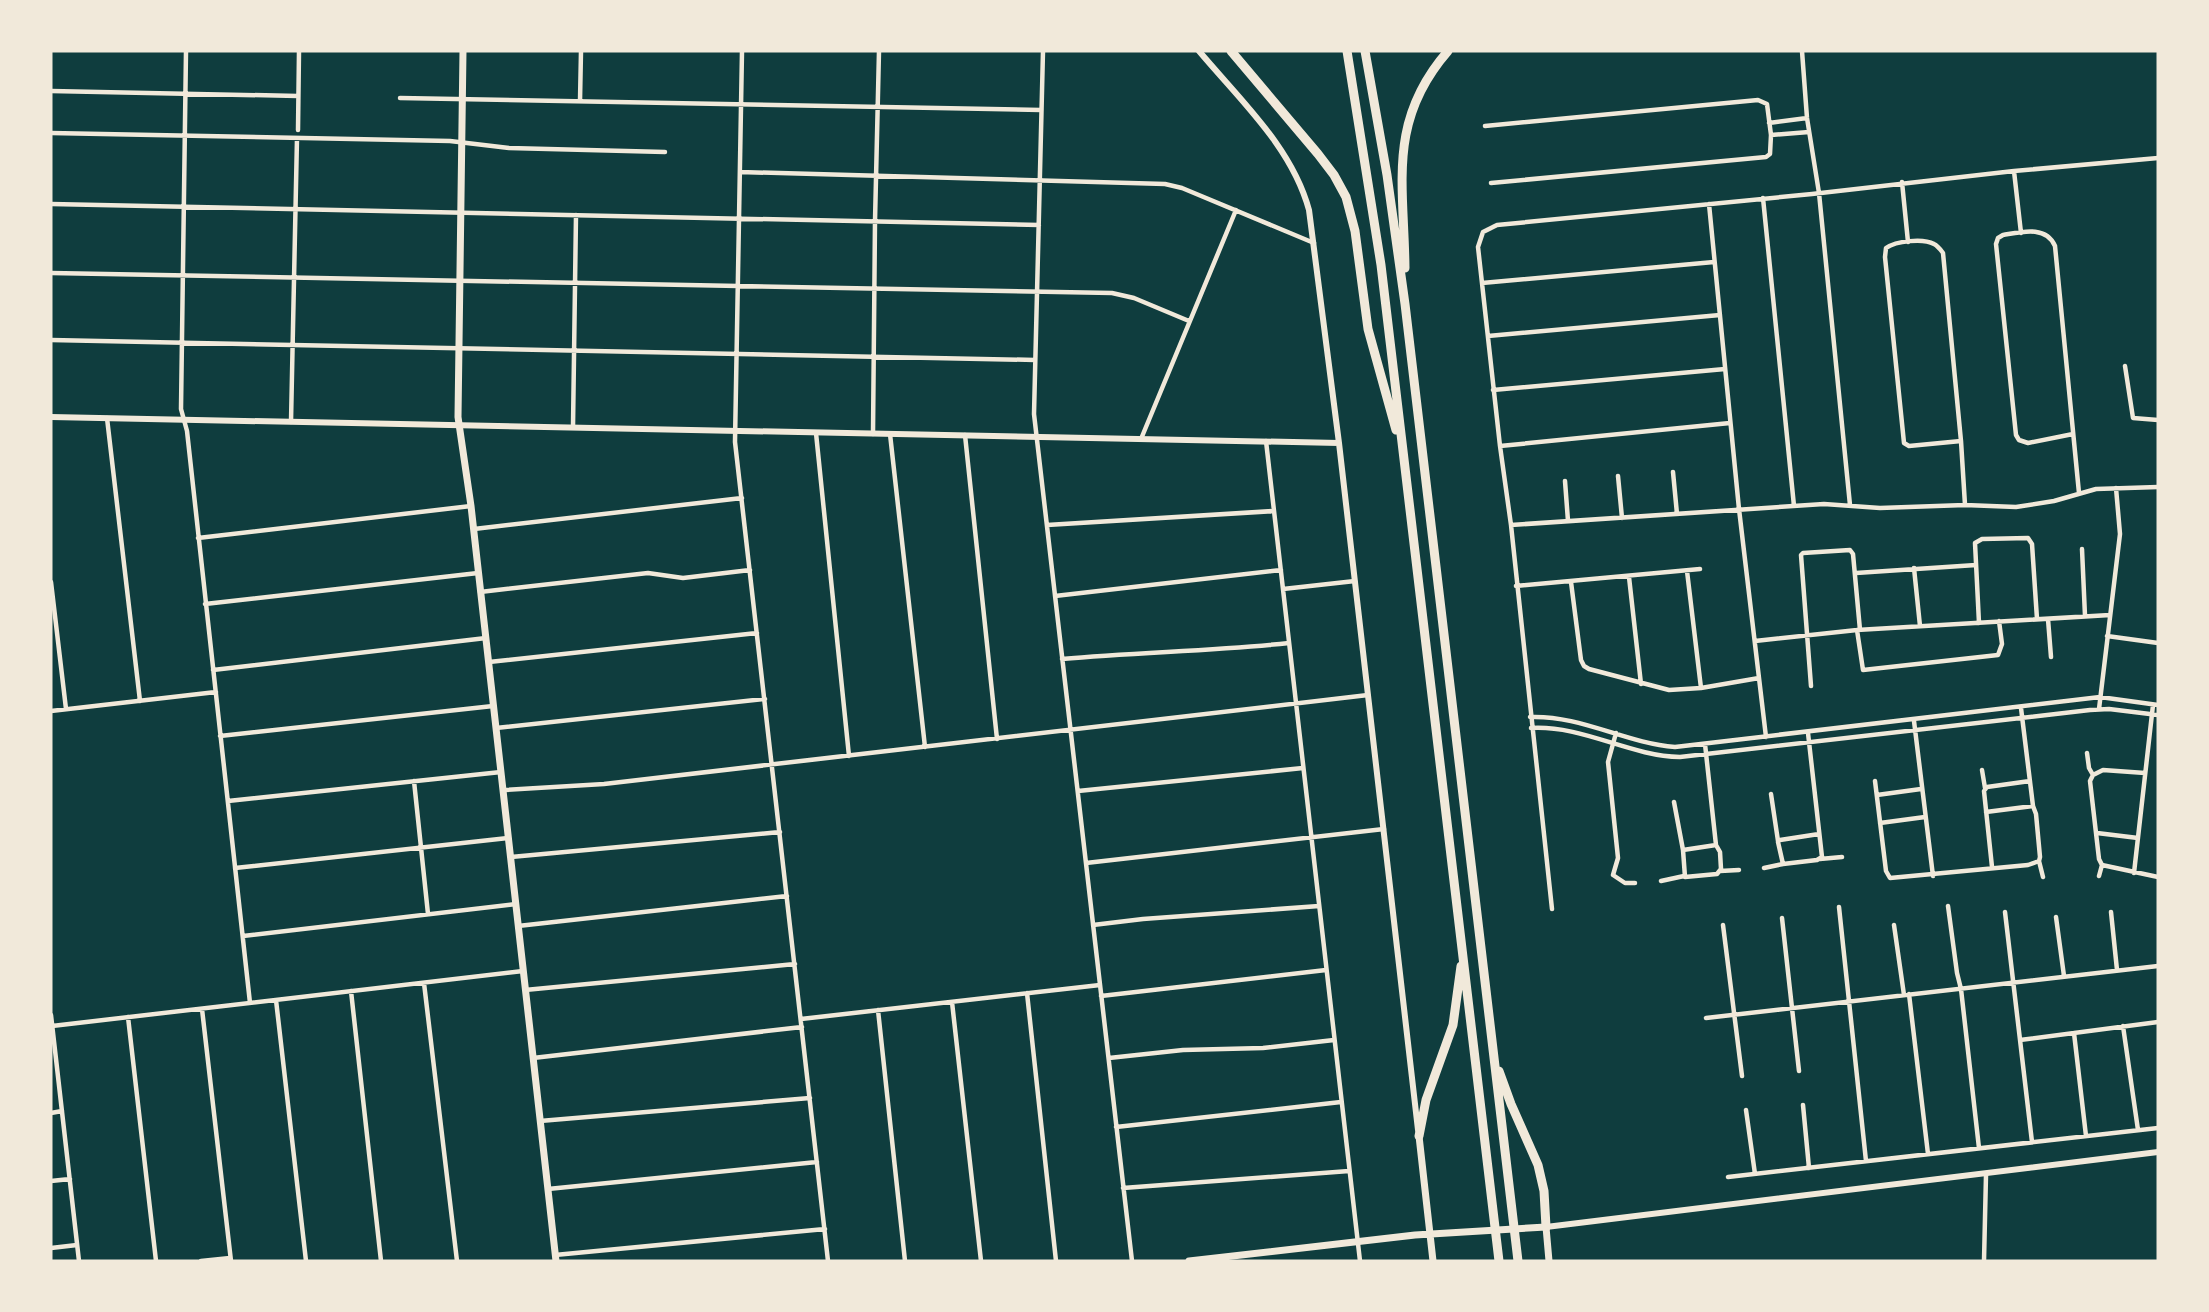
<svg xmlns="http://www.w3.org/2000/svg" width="2209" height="1312" font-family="'Source Serif 4',serif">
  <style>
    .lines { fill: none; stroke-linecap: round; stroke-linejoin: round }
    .minor { stroke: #f1e9da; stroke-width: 4.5 }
    .tertiary { stroke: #f1e9da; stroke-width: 6 }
    .secondary { stroke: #f1e9da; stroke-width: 7 }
    .motorway { stroke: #f1e9da; stroke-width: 9 }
  </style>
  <rect width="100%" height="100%" fill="#0f3d3e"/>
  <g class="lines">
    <!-- minor -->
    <path class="minor" d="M186,51L181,409L187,431L250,1003
      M742,51L735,442L828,1261
      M1043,51L1034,414L1132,1261
      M1802,51L1807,118L1819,193L1850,505
      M51,91L298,96
      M400,98L1041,110
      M580,101L581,51
      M1769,123L1807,118
      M1485,126L1758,100L1767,104L1771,135L1770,154L1766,157L1491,183
      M298,130L299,51
      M51,133L450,141L509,148L665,152
      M1771,135L1809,132
      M2014,171L2021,233
      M740,172L1165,184L1182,188L1314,243
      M1902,182L1908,242
      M1763,198L1794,506
      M51,204L1039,225
      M1709,204L1739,509L1766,737
      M51,273L1112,293L1134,298L1189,321
      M1482,283L1714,262
      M1488,336L1720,315
      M51,340L1035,360
      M2125,366L2133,418L2158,420
      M1493,390L1725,369
      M107,418L140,701
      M291,422L297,138
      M573,427L576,215
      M816,433L849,756
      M873,434L875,221L879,51
      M890,434L925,747
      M2073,434L2028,443L2019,440L2016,435L1996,244L1998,238L2003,235C2021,232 2046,225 2055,246L2079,493
      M965,435L997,739
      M1141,439L1236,210
      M1266,441L1360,1261
      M1961,441L1909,446L1904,443L1885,257L1886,248C1896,241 1923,238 1934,244C1938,246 1940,249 1943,253L1961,441L1965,505
      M1500,446L1730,423
      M1673,472L1677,514
      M1618,476L1622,518
      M1565,481L1568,521
      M1047,525L1274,511
      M1511,525L1824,504L1880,508L1965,505L2016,507L2054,501L2096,489L2158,487
      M474,529L742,498
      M198,538L471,506
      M2082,549L2085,616
      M1914,568L1920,626
      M1687,571L1701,688
      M1856,573L1976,565
      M1629,577L1641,684
      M51,582L66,709
      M1571,582L1581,660L1584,666L1589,669L1669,690L1701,688L1759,678
      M1516,586L1700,569
      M1283,589L1355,581
      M480,592L648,573L683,578L750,570
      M1055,596L1281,570
      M205,604L478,573
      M2048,619L2051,657
      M1979,623L1975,543L1982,539L2028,538L2032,544L2037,619
      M1857,630L1863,670L1998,655L2002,644L1999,621
      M2107,636L2158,643
      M1755,641L1857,630L2110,615
      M1062,659C1138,652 1214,651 1289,643
      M489,662L757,633
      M213,670L486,638
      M1811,686L1801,555L1803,553L1850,550L1853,554L1860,630
      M2021,708L2033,806L2036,814L2040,857L2039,861L2043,877
      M2099,709L2120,534L2116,488
      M51,711L216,692
      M1530,717C1581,715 1625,743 1675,747L2100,697L2158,705
      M1914,721L1933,876
      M496,728L765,699
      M1531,728C1583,725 1629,756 1680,757L2090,710L2109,709L2158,715
      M1616,733L1608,762L1618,858L1613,875L1625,883H1635
      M1808,733L1822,857L1817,860L1783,864L1778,842L1780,840L1819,834
      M220,736L493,706
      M1705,744L1716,845L1720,852L1721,869L1717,874L1685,877L1683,850L1716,845
      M2087,753L2089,768L2093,775L2090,781L2099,859L2102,865L2099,876
      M1982,770L1985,788
      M2093,775L2103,770L2145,773
      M414,781L428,914
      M1875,781L1886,871L1890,878L2028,865L2039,861
      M504,790L604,784L1368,695
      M1078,791L1303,768
      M1771,794L1778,841
      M1877,795L1921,789
      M228,801L501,772
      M1674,802L1683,850
      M1986,812L2033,806
      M1880,823L1925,817
      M2097,833L2138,838
      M511,857L780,832
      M1820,859L1842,857
      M1086,863L1384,829
      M2102,865L2158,877
      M1992,867L1984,791L1987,787L2030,781
      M235,868L508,838
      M1764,868L1783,864
      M1720,871L1739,870
      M2134,873L2153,705
      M1661,881L1684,876
      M1948,906L1957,973L1961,989L1979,1148
      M1839,907L1866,1161
      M1552,909L1511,525L1500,446L1478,247L1483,232L1497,225L1812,194L2014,171L2158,158
      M2005,912L2032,1142
      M2111,912L2117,970
      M2056,917L2064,976
      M1782,918L1799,1071
      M1093,925L1143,919L1319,906
      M1723,925L1742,1076
      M1894,925L1904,995
      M518,926L787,896
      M243,936L516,904
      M424,983L457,1261
      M525,990L795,964
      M351,991L381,1261
      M1027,993L1056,1261
      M1909,994L1928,1154
      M1101,996L1326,970
      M276,1000L306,1261
      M952,1002L981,1261
      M202,1009L231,1261
      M878,1010L905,1261
      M51,1015L79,1261
      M128,1017L156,1261
      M1706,1018L2158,966
      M801,1019L1100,985
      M52,1026L523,971
      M2123,1026L2138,1130
      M2074,1033L2086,1136
      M2020,1040L2158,1022
      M533,1058L802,1027
      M1109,1058L1183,1050L1263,1048L1334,1040
      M1803,1105L1809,1168
      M1746,1110L1755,1174
      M51,1113L62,1111
      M540,1121L810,1098
      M1116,1127L1341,1102
      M1728,1177L2158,1128
      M51,1181L70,1179
      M1123,1188L1349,1171
      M548,1189L817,1162
      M51,1248L77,1245
      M555,1255L825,1229
      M201,1261L230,1258
      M1984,1261L1986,1175"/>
    <!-- tertiary -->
    <path class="tertiary" d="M1199,51C1240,100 1292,147 1309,210L1339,443L1418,1130
      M51,417L1339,443
      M1546,1227L2158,1152"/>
    <!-- secondary -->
    <path class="secondary" d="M463,51L458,417L471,506L556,1261
      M1419,1136L1433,1261
      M1189,1261L1415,1235L1546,1227L1549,1261"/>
    <!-- motorway -->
    <path class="motorway" d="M1231,51L1318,154L1334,175L1346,197L1355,231L1368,329L1396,430
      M1347,51L1381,265L1499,1261
      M1365,51L1387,175L1405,304L1518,1261
      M1405,268C1404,183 1387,121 1448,51
      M1499,1071L1511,1104L1538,1165L1544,1191L1546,1227
      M1419,1136L1426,1100L1453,1025L1461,966"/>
  </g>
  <!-- border -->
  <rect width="2209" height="1312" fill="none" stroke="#f1e9da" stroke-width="105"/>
</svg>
